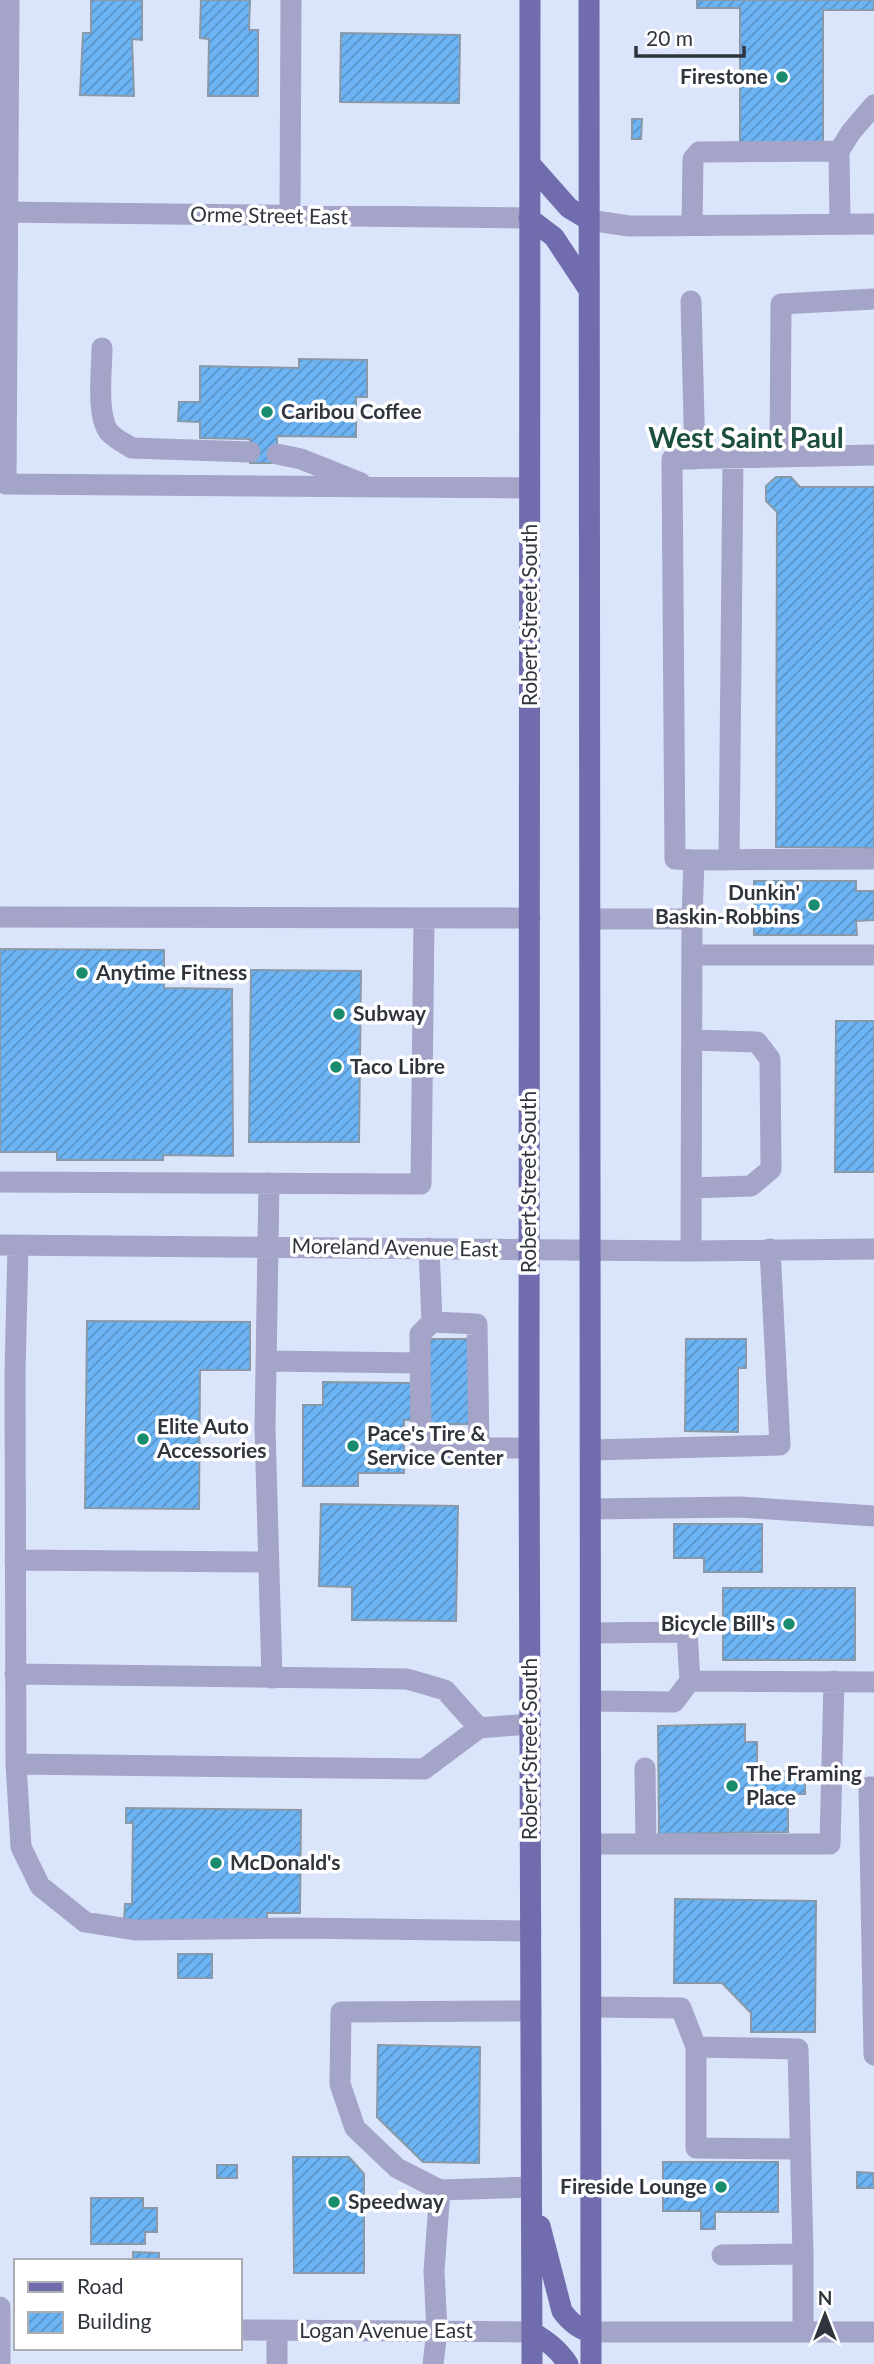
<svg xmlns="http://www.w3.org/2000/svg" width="874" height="2364" font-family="Lato,sans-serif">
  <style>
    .building { fill: url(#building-hatch); stroke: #889aaa; stroke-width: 2 }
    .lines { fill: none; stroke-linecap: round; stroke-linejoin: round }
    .minor { stroke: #a4a3c8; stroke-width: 21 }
    .major { stroke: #706cad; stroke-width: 21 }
    .poi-dot { fill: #198c6d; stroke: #fff; stroke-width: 2.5 }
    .labels { text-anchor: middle; stroke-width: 7; stroke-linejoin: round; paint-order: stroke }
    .poi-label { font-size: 21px; font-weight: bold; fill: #30343d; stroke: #fff; text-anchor: start }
    .street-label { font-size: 21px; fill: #30343d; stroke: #fff }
    .district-label { font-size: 28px; font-weight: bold; fill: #1d4f3f; stroke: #fff }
  </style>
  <defs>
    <pattern id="building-hatch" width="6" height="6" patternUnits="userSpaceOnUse" patternTransform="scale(1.75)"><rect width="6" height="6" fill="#6cb4f3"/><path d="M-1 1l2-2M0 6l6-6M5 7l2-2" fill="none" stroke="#5993c6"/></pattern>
  </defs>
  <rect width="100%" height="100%" fill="#dae4fa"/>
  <!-- building -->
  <path class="building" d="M91,0H142V40L132,39L134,96L80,95L83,33H91Z
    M201,0H250L249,30H258V96H208L209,39L200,38Z
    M697,0H874V10H823V145H740V8H697Z
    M341,33L460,35L459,103L340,102Z
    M632,119H642L641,139H632Z
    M299,359L367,360V397H356V437L277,436V463H250V439L200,438V422L178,421L179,402H200V366L299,368Z
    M776,477H791L800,487H874V848L776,847L777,512L766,501V486Z
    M754,881H856V891H874V920L856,921L857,935H754Z
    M0,949L164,950V988L232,989L233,1156L163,1155V1160H57V1152H0Z
    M251,970L361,971L359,1142H249Z
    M836,1021H874V1172H835Z
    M87,1321L250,1322V1370H200L199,1509L85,1508Z
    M430,1339H469V1424H430Z
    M686,1339H746V1368H738V1432L685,1431Z
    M323,1382L412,1383L411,1420H404V1473H358V1486H303V1405H323Z
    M321,1504L458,1506L456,1621L352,1620V1587L319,1586Z
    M674,1524H762V1572H704V1558H674Z
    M723,1588H855V1660H723Z
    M745,1724V1742H757V1771H789V1778H805V1794H788V1832L659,1834L658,1726Z
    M126,1808L301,1810L300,1913H267V1923L124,1921L125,1904H132L133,1823H126Z
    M675,1899L816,1901L815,2032H751V2013L722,1983H674Z
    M178,1954H212V1978H178Z
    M378,2045L480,2047L479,2163L423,2162L377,2117Z
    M293,2157H349L364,2174V2273H294Z
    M663,2162H778V2212H715V2229H701V2211H663Z
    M217,2165H237V2178H217Z
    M857,2172L873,2173L874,2188H857Z
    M91,2198H143V2208H157V2232H145V2244H91Z
    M133,2252L159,2253V2261H133Z"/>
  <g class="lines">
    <!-- minor -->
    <path class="minor" d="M9,0L6,484L530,488
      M0,212L529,218
      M290,216L291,0
      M589,220L629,226L874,224
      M840,224L839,151L851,132L874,105
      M692,226L693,159L699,152L839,151
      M691,301L695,459
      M102,348C102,369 96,415 109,432C115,439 124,443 132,448L250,452
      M277,454L301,459L361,483
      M780,457L781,304L874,299
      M729,859L733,458
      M694,860L675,859L672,459L874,455
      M0,917L530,918
      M590,919H692L694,860L874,859
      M692,955H874
      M0,1182L421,1184L424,918
      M269,1183L265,1428L272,1678
      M691,1188L751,1186L771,1169L770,1059L757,1042L692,1040
      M0,1245L691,1251L874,1249
      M18,1245L15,1374L16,1764L424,1769L479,1728L530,1724
      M429,1248L432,1322L420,1334L421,1448H529
      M691,1251L692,919
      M432,1322L477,1324L479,1448
      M266,1361L420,1363
      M591,1450L780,1445L770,1249
      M591,1509L740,1507L874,1516
      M15,1560L269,1562
      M591,1633L687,1632L690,1681L874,1682
      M15,1674L407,1679L445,1690L479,1728
      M591,1701L674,1702L690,1681
      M16,1764L21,1847L40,1886L85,1922L135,1930L294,1928L531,1931
      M645,1768L646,1844
      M874,1787H869L874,2055
      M591,1844H830L834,1681
      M591,2007L681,2008L696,2047L798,2049L803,2254
      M696,2047V2148L800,2149
      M440,2190L397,2168L355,2128L340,2084L341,2012L531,2011
      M722,2255L803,2254V2332
      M0,2307V2364
      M240,2330L532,2332
      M591,2332H874
      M277,2364V2330
      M433,2364L437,2331L434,2271L440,2190L531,2187"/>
    <!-- major -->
    <path class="major" d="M530,0L529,1425L532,2364
      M589,0L591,2364
      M530,164L569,208L589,220
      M529,218L554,237L589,290
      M540,2226L562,2311C570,2322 578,2329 591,2332
      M532,2332C547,2341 558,2349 568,2364"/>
  </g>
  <!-- markers -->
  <g class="poi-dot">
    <circle cx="782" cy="77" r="7"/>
    <circle cx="267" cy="412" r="7"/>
    <circle cx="814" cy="905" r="7"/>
    <circle cx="82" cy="973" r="7"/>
    <circle cx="339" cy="1014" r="7"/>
    <circle cx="336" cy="1067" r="7"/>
    <circle cx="143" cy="1439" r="7"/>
    <circle cx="353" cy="1446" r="7"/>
    <circle cx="789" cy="1624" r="7"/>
    <circle cx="732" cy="1786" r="7"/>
    <circle cx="216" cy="1863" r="7"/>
    <circle cx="721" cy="2187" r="7"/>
    <circle cx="334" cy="2202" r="7"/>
  </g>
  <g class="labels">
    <!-- poi labels -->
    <g class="poi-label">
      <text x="768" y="84" text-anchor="end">Firestone</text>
      <text x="281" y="419">Caribou Coffee</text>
      <text x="800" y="900" text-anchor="end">Dunkin'<tspan x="800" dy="24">Baskin-Robbins</tspan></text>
      <text x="96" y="980">Anytime Fitness</text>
      <text x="353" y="1021">Subway</text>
      <text x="350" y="1074">Taco Libre</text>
      <text x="157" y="1434">Elite Auto<tspan x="157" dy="24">Accessories</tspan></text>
      <text x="367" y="1441">Pace's Tire &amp;<tspan x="367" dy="24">Service Center</tspan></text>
      <text x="775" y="1631" text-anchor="end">Bicycle Bill's</text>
      <text x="746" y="1781">The Framing<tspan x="746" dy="24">Place</tspan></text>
      <text x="230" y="1870">McDonald's</text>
      <text x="707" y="2194" text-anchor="end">Fireside Lounge</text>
      <text x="348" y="2209">Speedway</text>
    </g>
    <!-- street labels -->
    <g class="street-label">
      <text transform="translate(269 216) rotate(1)" y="7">Orme Street East</text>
      <text transform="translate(530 615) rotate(-90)" y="7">Robert Street South</text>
      <text transform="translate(529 1182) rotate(-90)" y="7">Robert Street South</text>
      <text transform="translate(395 1248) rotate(1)" y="7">Moreland Avenue East</text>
      <text transform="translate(530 1749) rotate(-90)" y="7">Robert Street South</text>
      <text x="386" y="2338">Logan Avenue East</text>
    </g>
    <!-- district labels -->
    <g class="district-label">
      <text x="746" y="448">West Saint Paul</text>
    </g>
  </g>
  <!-- legend -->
  <rect x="14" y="2259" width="228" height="91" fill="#ffffff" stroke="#acaeb1" stroke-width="2"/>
  <rect x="28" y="2282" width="35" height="10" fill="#706cad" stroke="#acaeb1" stroke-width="2"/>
  <text x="77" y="2294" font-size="21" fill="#30343d">Road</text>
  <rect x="28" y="2312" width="35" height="21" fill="url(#building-hatch)" stroke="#acaeb1" stroke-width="2"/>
  <text x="77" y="2329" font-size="21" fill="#30343d">Building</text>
  <!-- north arrow -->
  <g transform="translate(825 2315)" stroke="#ffffff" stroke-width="5" paint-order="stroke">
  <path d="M0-5L12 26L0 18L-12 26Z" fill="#30343d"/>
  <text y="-10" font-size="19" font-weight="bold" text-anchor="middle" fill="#30343d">N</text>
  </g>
  <!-- scale -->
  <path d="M636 46v10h108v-10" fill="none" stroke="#30343d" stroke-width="3.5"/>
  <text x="646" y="46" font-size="21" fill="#30343d" stroke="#ffffff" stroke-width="5" paint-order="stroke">20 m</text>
</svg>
